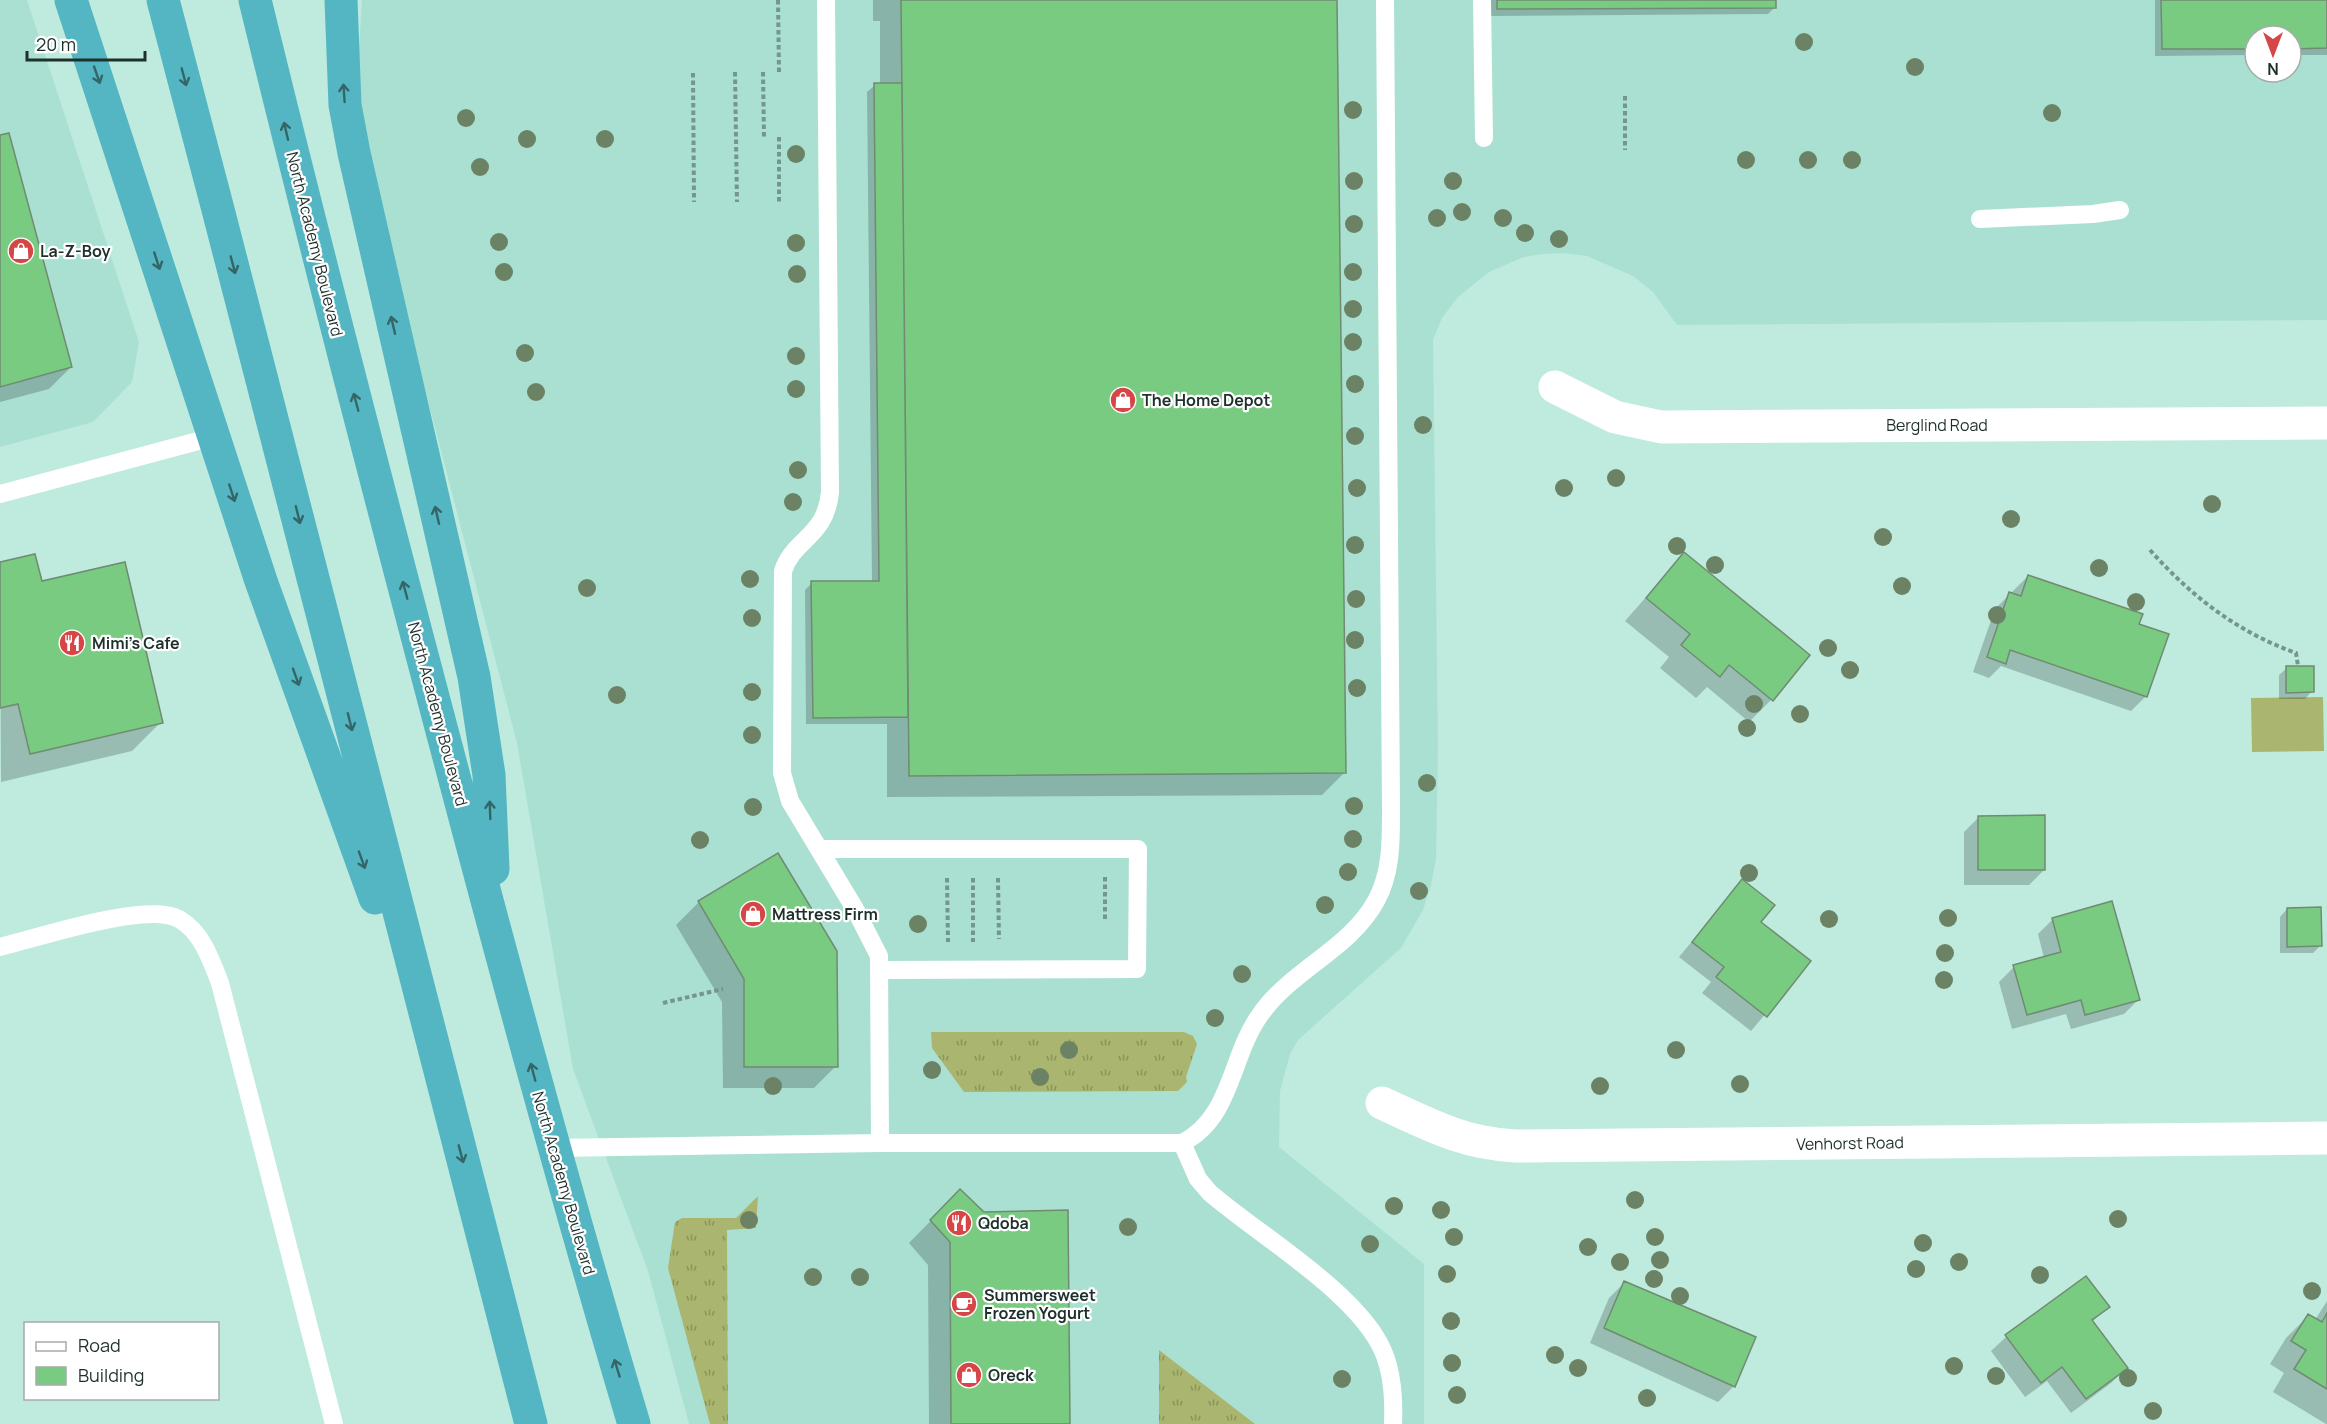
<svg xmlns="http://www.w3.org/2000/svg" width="2327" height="1424" font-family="Manrope,sans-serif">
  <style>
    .built { fill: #aae0d2; fill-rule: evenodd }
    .grass { fill: url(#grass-tufts) }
    .garden { fill: #aab56f }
    .shadow { fill: #0003 }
    .building { fill: #7acb82; stroke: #708b72; stroke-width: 1.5 }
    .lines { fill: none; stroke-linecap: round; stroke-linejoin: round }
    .path { stroke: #75968c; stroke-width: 4; stroke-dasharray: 4.5 3; stroke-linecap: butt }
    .service { stroke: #fff; stroke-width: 18 }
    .minor { stroke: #fff; stroke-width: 33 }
    .trunk { stroke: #54b6c2; stroke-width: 33 }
    .tree { fill: #6c8264 }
    .oneway { stroke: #346667 }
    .labels { text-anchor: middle; stroke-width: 4.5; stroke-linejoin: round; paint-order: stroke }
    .street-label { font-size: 16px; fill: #1e302b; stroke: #fff }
    .poi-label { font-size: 16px; font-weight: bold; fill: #1e302b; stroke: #fff; text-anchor: start }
  </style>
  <defs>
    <pattern id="grass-tufts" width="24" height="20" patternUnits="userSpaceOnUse" patternTransform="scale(1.5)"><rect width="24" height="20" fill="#aab56f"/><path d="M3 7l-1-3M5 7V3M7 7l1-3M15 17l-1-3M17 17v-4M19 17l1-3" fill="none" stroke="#8a945b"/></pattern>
  </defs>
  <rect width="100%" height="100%" fill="#beebde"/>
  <!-- built -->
  <path class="built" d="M0,0H27L139,342L132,382L93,422L0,447Z
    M362,0H2327V320L1677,325L1653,292L1633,276L1587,256L1563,253L1543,254L1524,257L1489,272L1458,297L1442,318L1433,340L1438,747L1436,859L1431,885L1423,910L1401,948L1298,1040L1290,1054L1280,1091L1279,1147L1424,1264V1424H689L648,1271L573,1069L517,743L377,205L360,112L359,48ZM2255,36H2291V72H2255Z"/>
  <!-- grass -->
  <path class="grass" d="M931,1032H1184L1193,1036L1197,1044L1186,1077L1187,1082L1178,1091L964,1092L932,1048Z
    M758,1196L756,1228L727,1230L728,1424H710L668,1268L675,1222L682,1218H736Z
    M1159,1350L1255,1424H1159Z"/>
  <!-- garden -->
  <path class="garden" d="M2323,697L2324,751L2252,752L2251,698Z"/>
  <!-- shadow -->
  <path class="shadow" d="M873,0H1335L1345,772L1322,795L887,797V724H806L805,590L812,583L872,582L867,92L875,85H880V21H873Z
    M1490,0H1775V7L1768,14L1490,16Z
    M2155,0H2327V55H2291V36H2255V55L2155,56Z
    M0,137L71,367L49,389L0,402Z
    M1684,554L1772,699L1749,722L1707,687L1696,698L1660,668L1669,657L1625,621Z
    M0,563L41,583L161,722L132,751L1,782Z
    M2028,576L2138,625L2146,696L2131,711L2001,666L1989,678L1973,672L1995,609Z
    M2287,668L2312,691L2305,699H2279V675Z
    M1979,817L2044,870L2029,885H1964V832Z
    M778,855L836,1066L814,1088H723L722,1002L676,925L698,903Z
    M1742,881L1759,923L1809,962L1751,1031L1702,993L1711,982L1679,957Z
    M2287,909L2320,946L2313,953H2280V917Z
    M2053,919L2139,999L2124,1014L2071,1029L2066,1014L2012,1029L1999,982L2014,967L2044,958L2038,934Z
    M960,1191L1069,1424H929L928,1265L909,1243Z
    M2086,1278L2108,1307L2092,1322L2126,1368L2111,1383L2071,1413L2047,1381L2025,1397L1991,1351L2006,1337Z
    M1624,1283L1754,1338L1733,1387L1718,1402L1590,1343L1609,1298Z
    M2327,1301V1424H2326L2273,1392L2284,1373L2270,1364L2286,1338L2308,1316L2315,1320Z"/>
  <!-- building -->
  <path class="building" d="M901,0H1337L1346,773L909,776Z
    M1497,0H1776V8L1497,9Z
    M2161,0H2327V48L2291,49V36H2255V49H2162Z
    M874,83H902L908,717L813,718L811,581H879Z
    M9,133L72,367L0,387V135Z
    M1684,552L1810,655L1773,701L1729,665L1720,677L1681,645L1690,634L1646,598Z
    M35,554L42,581L125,562L163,723L30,754L18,704L0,708V562Z
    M2028,575L2143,614L2139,624L2169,634L2147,697L2010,650L2006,664L1987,657L2009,592L2021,596Z
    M2286,666H2314V692L2286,693Z
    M2045,815V870H1978V816Z
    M778,853L837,951L838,1067H744V979L698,901Z
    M1742,879L1775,905L1761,922L1811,961L1767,1017L1716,977L1724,967L1692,942Z
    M2112,901L2140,1000L2085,1015L2081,1000L2027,1015L2013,965L2061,952L2052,918Z
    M2321,907L2322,946L2287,947V908Z
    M960,1189L984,1212L1068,1210L1070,1424H951L950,1242L930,1220Z
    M2086,1276L2110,1307L2092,1320L2128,1368L2086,1399L2062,1367L2041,1383L2005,1335Z
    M1624,1281L1756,1337L1735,1387L1604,1328Z
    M2327,1313V1389L2294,1369L2306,1350L2291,1341L2308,1314L2322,1322Z"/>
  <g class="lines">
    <!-- path -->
    <path class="path" d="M778,0L779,72
      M735,72L737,202
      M763,72L764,137
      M693,73L694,202
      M1625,96V150
      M779,137V202
      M2150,550C2191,596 2237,632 2296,653L2298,666
      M1105,877V920
      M947,878L948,942
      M973,878V942
      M998,878L999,939
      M663,1003L723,989"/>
    <!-- service -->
    <path class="service" d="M826,0L830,492C826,537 794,538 783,571L782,773L790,801L855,909L879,956L880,1143
      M1385,0L1391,807C1391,839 1392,872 1376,901C1350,949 1291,970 1260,1015C1230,1057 1232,1118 1182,1143L1198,1179L1210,1193C1260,1236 1358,1293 1383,1351C1393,1374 1394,1400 1393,1424
      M1482,0L1484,138
      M1980,219L2093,214L2120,210
      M0,494L213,437
      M821,849H1138L1137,969L880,970
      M0,947C37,938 147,901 179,919C202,932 211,960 220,983L334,1424
      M553,1148L880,1143H1182"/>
    <!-- minor -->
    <path class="minor" d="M1555,387L1615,417L1661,427L2327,423
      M1382,1103C1430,1125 1462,1143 1516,1146L2327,1138"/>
    <!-- trunk -->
    <path class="trunk" d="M71,0L261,581L375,898
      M163,0C288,474 409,949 531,1424
      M255,0C310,226 368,450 427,674C493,925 560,1176 634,1424
      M341,0L345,105L354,153L474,677L489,775L493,869"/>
  </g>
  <!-- trees -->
  <g class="tree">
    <circle cx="1804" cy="42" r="9"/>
    <circle cx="1915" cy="67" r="9"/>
    <circle cx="1353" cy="110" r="9"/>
    <circle cx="2052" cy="113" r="9"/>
    <circle cx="466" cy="118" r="9"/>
    <circle cx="527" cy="139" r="9"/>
    <circle cx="605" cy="139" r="9"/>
    <circle cx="796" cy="154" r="9"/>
    <circle cx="1746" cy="160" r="9"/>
    <circle cx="1808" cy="160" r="9"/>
    <circle cx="1852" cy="160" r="9"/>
    <circle cx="480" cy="167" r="9"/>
    <circle cx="1354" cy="181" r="9"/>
    <circle cx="1453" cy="181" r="9"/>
    <circle cx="1462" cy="212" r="9"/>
    <circle cx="1437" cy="218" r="9"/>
    <circle cx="1503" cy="218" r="9"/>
    <circle cx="1354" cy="224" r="9"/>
    <circle cx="1525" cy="233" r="9"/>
    <circle cx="1559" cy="239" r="9"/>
    <circle cx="499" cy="242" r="9"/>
    <circle cx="796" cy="243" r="9"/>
    <circle cx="504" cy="272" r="9"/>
    <circle cx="1353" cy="272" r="9"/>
    <circle cx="797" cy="274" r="9"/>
    <circle cx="1353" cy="309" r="9"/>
    <circle cx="1353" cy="342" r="9"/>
    <circle cx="525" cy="353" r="9"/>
    <circle cx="796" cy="356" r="9"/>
    <circle cx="1355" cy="384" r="9"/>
    <circle cx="796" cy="389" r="9"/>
    <circle cx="536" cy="392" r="9"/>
    <circle cx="1423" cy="425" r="9"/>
    <circle cx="1355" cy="436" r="9"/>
    <circle cx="798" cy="470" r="9"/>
    <circle cx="1616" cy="478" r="9"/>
    <circle cx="1357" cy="488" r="9"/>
    <circle cx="1564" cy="488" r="9"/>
    <circle cx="793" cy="502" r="9"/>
    <circle cx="2212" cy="504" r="9"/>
    <circle cx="2011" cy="519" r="9"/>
    <circle cx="1883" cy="537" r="9"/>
    <circle cx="1355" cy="545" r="9"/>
    <circle cx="1677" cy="546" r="9"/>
    <circle cx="1715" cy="565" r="9"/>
    <circle cx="2099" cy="568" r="9"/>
    <circle cx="750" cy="579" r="9"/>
    <circle cx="1902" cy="586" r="9"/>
    <circle cx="587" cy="588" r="9"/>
    <circle cx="1356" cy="599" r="9"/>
    <circle cx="2136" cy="602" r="9"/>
    <circle cx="1997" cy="615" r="9"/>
    <circle cx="752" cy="618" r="9"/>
    <circle cx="1355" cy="640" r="9"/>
    <circle cx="1828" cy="648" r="9"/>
    <circle cx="1850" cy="670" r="9"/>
    <circle cx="1357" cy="688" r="9"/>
    <circle cx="752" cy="692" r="9"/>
    <circle cx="617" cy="695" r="9"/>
    <circle cx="1754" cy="704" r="9"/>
    <circle cx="1800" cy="714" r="9"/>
    <circle cx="1747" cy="728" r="9"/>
    <circle cx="752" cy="735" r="9"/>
    <circle cx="1427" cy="783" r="9"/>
    <circle cx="1354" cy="806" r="9"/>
    <circle cx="753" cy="807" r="9"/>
    <circle cx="1353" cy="839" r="9"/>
    <circle cx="700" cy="840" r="9"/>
    <circle cx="1348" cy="872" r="9"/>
    <circle cx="1749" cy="873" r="9"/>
    <circle cx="1419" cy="891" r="9"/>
    <circle cx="1325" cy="905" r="9"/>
    <circle cx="1948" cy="918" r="9"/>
    <circle cx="1829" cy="919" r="9"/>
    <circle cx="918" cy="924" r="9"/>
    <circle cx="1945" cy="953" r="9"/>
    <circle cx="1242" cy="974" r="9"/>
    <circle cx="1944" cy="980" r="9"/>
    <circle cx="1215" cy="1018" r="9"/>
    <circle cx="1069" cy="1050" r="9"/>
    <circle cx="1676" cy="1050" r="9"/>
    <circle cx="932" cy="1070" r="9"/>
    <circle cx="1040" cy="1077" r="9"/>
    <circle cx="1740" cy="1084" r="9"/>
    <circle cx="773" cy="1086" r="9"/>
    <circle cx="1600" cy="1086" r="9"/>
    <circle cx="1635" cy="1200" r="9"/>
    <circle cx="1394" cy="1206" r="9"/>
    <circle cx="1441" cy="1210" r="9"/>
    <circle cx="2118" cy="1219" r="9"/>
    <circle cx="749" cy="1220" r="9"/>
    <circle cx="1128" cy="1227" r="9"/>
    <circle cx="1454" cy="1237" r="9"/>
    <circle cx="1655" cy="1237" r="9"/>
    <circle cx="1923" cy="1243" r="9"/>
    <circle cx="1370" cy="1244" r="9"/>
    <circle cx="1588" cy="1247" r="9"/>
    <circle cx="1660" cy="1260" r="9"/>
    <circle cx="1620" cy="1262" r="9"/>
    <circle cx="1959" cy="1262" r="9"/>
    <circle cx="1916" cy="1269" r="9"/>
    <circle cx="1447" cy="1274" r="9"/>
    <circle cx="2040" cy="1275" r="9"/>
    <circle cx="813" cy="1277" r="9"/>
    <circle cx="860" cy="1277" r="9"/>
    <circle cx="1654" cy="1279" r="9"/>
    <circle cx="2312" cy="1291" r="9"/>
    <circle cx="1680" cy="1296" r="9"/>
    <circle cx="1451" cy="1321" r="9"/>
    <circle cx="1555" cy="1355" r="9"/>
    <circle cx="1452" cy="1363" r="9"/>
    <circle cx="1954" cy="1366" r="9"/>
    <circle cx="1578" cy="1368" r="9"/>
    <circle cx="1996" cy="1376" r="9"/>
    <circle cx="2128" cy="1378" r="9"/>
    <circle cx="1342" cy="1379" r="9"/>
    <circle cx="1457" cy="1395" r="9"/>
    <circle cx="1647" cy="1398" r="9"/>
    <circle cx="2153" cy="1411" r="9"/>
  </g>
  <!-- one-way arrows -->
  <defs><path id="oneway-shaft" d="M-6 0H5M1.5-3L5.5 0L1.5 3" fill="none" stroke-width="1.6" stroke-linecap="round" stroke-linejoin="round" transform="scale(1.5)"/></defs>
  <g class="oneway">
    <use href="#oneway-shaft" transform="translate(97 75) rotate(71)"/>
    <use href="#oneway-shaft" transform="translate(184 77) rotate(75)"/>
    <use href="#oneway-shaft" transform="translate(344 93) rotate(-94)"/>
    <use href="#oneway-shaft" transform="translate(286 131) rotate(-103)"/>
    <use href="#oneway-shaft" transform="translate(157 261) rotate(72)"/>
    <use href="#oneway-shaft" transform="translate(233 265) rotate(75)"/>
    <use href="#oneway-shaft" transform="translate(393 325) rotate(-103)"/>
    <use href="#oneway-shaft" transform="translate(356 402) rotate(-105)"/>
    <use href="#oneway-shaft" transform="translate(232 493) rotate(72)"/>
    <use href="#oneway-shaft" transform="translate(298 515) rotate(76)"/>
    <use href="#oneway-shaft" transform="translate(437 515) rotate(-103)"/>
    <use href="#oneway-shaft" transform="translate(405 590) rotate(-105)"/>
    <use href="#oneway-shaft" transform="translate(296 677) rotate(70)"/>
    <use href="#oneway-shaft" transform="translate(350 722) rotate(76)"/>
    <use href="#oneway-shaft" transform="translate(490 810) rotate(-92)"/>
    <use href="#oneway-shaft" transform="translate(362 860) rotate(70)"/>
    <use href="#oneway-shaft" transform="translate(533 1072) rotate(-105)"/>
    <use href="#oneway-shaft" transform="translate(461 1154) rotate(75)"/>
    <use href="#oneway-shaft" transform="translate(617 1368) rotate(-107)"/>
  </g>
  <!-- icons -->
  <defs>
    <g id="shop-disc" transform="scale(1.35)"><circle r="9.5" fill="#d64647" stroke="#fff"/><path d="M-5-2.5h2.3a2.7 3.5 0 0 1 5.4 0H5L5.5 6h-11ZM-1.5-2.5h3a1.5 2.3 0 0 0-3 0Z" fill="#fff"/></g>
    <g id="restaurant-disc" transform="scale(1.35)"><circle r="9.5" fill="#d64647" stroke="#fff"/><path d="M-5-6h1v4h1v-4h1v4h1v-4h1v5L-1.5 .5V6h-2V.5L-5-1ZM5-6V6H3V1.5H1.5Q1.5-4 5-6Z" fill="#fff"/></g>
    <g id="cafe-disc" transform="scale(1.35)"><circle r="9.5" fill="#d64647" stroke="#fff"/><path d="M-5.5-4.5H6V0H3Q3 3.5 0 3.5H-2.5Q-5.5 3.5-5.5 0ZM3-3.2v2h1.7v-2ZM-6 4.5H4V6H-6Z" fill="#fff"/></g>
  </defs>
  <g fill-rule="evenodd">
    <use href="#shop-disc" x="21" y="251"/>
    <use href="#shop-disc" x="1123" y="400"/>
    <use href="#restaurant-disc" x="72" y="643"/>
    <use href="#shop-disc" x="753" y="914"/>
    <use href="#restaurant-disc" x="959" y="1223"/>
    <use href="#cafe-disc" x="964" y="1304"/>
    <use href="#shop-disc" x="969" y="1375"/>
  </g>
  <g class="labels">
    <!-- street labels -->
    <g class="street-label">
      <text transform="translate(315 244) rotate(76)" y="6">North Academy Boulevard</text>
      <text x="1937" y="431">Berglind Road</text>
      <text transform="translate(438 714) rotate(75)" y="6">North Academy Boulevard</text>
      <text transform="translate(1850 1143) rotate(-1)" y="6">Venhorst Road</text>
      <text transform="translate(564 1183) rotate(74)" y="6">North Academy Boulevard</text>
    </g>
    <!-- poi labels -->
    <g class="poi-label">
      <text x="40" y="257">La-Z-Boy</text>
      <text x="1142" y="406">The Home Depot</text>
      <text x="92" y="649">Mimi's Cafe</text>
      <text x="772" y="920">Mattress Firm</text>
      <text x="978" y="1229">Qdoba</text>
      <text x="984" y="1301">Summersweet<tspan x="984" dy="18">Frozen Yogurt</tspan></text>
      <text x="988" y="1381">Oreck</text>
    </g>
  </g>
  <!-- legend -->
  <rect x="24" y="1322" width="195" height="78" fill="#ffffff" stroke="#a5acaa" stroke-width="1.5"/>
  <rect x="36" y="1342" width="30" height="9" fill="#ffffff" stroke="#a5acaa" stroke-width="1.5"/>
  <text x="78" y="1352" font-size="18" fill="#1e302b">Road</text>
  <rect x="36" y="1367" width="30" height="18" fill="#7acb82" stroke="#a5acaa" stroke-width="1.5"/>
  <text x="78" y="1382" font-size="18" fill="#1e302b">Building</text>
  <!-- north arrow -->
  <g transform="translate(2273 54) rotate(180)"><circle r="28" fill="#ffffff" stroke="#a5acaa" stroke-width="1.5"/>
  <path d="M0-4.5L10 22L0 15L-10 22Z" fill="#d64647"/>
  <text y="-9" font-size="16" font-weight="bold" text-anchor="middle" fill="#1e302b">N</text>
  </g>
  <!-- scale -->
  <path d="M27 51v9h118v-9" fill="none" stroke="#1e302b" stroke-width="3"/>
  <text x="36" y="51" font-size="18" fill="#1e302b" stroke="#ffffff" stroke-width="4.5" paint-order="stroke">20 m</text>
</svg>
